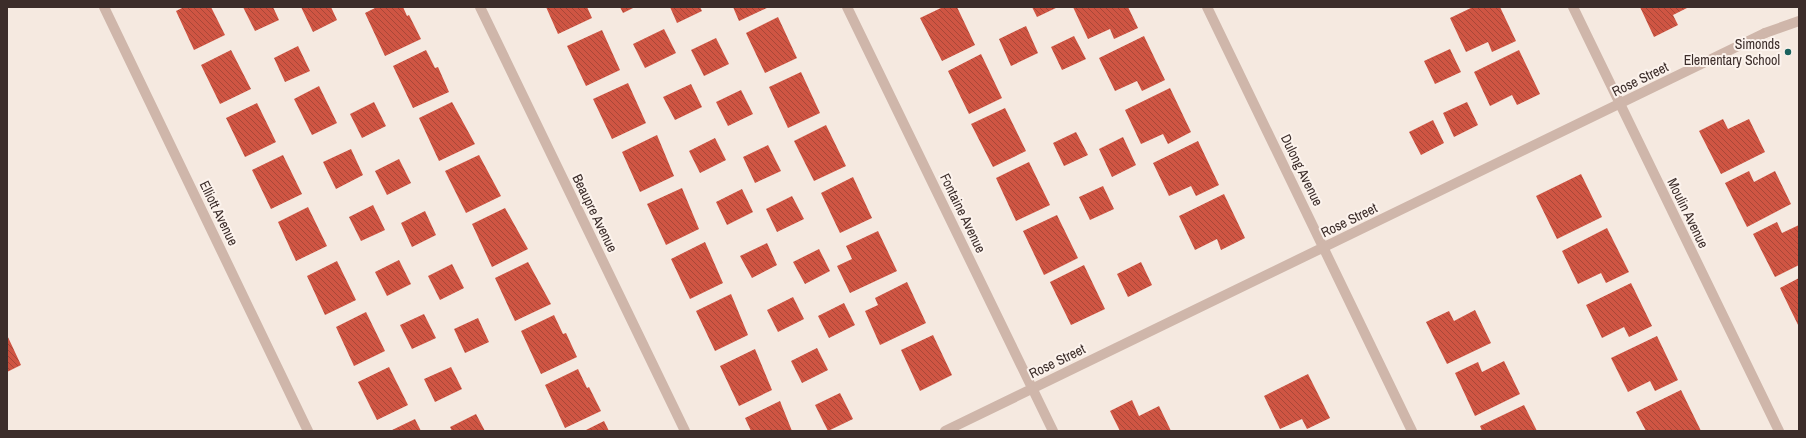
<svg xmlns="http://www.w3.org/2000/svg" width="1806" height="438" font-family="'Archivo Narrow',sans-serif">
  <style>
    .building { fill: url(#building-back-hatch) }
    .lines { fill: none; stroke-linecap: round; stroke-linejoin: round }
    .service { stroke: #cfb6aa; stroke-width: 10 }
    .minor { stroke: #cfb6aa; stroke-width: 10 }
    .poi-dot { fill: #1b625e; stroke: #fcf3ed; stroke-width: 1.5 }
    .labels { text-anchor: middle; stroke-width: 4; stroke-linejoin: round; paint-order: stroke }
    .poi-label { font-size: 14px; fill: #3c2d2a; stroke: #fcf3ed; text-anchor: end }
    .street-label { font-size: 14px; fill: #3c2d2a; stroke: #fcf3ed }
  </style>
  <defs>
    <pattern id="building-back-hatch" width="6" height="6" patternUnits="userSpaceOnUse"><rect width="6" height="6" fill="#cf5543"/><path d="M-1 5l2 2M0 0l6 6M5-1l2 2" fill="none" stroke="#a94738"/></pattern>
  </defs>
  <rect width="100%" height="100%" fill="#f5e9e0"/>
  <!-- building -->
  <path class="building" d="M184,7H211L225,35L194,50L176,11Z
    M243,7H273L279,20L255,31Z
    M301,7H331L337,20L313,32Z
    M377,7H403L407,16L409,15L421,39L385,56L365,13Z
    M546,7H587L592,18L558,34Z
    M620,7H635L623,13Z
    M670,7H700L702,11L677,23Z
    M733,7H769L739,21Z
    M943,7H957L975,45L942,61L920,18Z
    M1032,7H1058L1037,17Z
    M1073,7H1128L1138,28L1114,39L1110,29L1088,39Z
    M1473,7H1500L1516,41L1492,52L1488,42L1466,52L1450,18Z
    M1640,7H1689L1673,15L1678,25L1654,37Z
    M778,17L797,58L765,73L746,33Z
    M1026,26L1038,53L1011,66L999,39Z
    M664,29L676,53L645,68L633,44Z
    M602,30L620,70L586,86L567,46Z
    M1074,36L1086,59L1062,70L1051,47Z
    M1144,36L1165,80L1142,91L1137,81L1115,91L1099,58Z
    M716,38L729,64L704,76L691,50Z
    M298,46L310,71L285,82L274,58Z
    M1450,49L1461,72L1435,84L1424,61Z
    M231,50L251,89L220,104L201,65Z
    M426,50L435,68L438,67L449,92L413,108L393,66Z
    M1519,50L1540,94L1517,105L1512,95L1490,106L1474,72Z
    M981,54L1002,98L969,114L948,71Z
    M801,72L820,113L788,128L769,87Z
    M628,83L646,123L612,139L593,99Z
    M691,84L702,107L675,120L663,97Z
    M319,86L337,123L312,135L294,99Z
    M1170,88L1191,132L1168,144L1163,134L1141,144L1125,110Z
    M741,90L753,114L728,126L716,102Z
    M374,102L386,126L362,138L350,114Z
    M452,102L475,144L439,161L419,118Z
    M1467,102L1478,125L1454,137L1443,113Z
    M257,103L276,142L245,157L226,118Z
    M1005,108L1026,151L993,167L971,124Z
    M1723,119L1728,129L1749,119L1765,152L1721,174L1699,131Z
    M1433,120L1444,143L1421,155L1409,132Z
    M826,125L846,166L814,181L794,141Z
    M1076,132L1088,155L1064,166L1053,143Z
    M657,135L674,176L640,192L622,152Z
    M1123,137L1136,165L1112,177L1099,149Z
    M715,138L726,160L700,173L689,151Z
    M1198,141L1219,185L1196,196L1191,186L1169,196L1153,163Z
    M768,145L781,171L755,183L743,157Z
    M351,149L363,175L336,189L323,162Z
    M283,155L302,194L271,209L252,170Z
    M479,155L501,196L466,213L445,171Z
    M399,159L411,183L387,195L375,171Z
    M1029,162L1050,205L1016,221L996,178Z
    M1749,171L1754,182L1775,171L1791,204L1747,227L1725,183Z
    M1581,174L1602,217L1557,239L1536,196Z
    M853,177L872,218L840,233L821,193Z
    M1103,186L1114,209L1090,220L1079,197Z
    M682,188L699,229L666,245L647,204Z
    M742,189L753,212L727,225L716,202Z
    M1224,194L1245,238L1221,250L1217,239L1195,250L1179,216Z
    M792,196L804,219L777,232L766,209Z
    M373,205L385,230L361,241L349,217Z
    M308,207L327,246L296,261L278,222Z
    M505,208L528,249L492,267L472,224Z
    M425,211L436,235L412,247L401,223Z
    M1057,215L1078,258L1044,275L1023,231Z
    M1777,222L1782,233L1799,225V265L1775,277L1753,234Z
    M1607,228L1629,272L1606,283L1601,273L1578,284L1562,251Z
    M878,231L897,271L850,293L837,266L852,259L846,246Z
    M705,242L723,283L690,299L671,259Z
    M767,243L777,265L752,278L740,256Z
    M819,249L830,271L805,284L793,262Z
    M399,260L411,284L387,296L375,272Z
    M337,261L356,300L325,315L307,276Z
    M528,262L551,304L515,321L495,278Z
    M1141,262L1152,285L1128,297L1117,274Z
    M452,264L464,288L440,300L428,276Z
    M1084,265L1105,309L1071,325L1050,282Z
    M1799,278V327L1780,288Z
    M907,282L926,323L880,345L865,311L878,305L875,298Z
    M1631,283L1652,326L1629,337L1624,327L1602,338L1586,305Z
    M731,294L748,335L715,351L696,311Z
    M793,297L804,319L778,332L767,310Z
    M844,303L855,325L829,338L818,316Z
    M1475,310L1491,343L1447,364L1426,322L1449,311L1454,321Z
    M366,312L385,351L354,366L336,327Z
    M424,314L436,338L412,349L400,325Z
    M554,315L563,334L566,333L577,357L541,374L521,331Z
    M478,318L489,342L465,353L454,329Z
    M7,335L21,365L7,372Z
    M933,335L952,375L920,391L901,350Z
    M1657,336L1678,380L1655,391L1650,381L1628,392L1611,358Z
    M817,348L828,370L802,383L791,361Z
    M755,349L772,390L739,406L720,366Z
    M1504,361L1520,394L1475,416L1455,373L1478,362L1482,372Z
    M389,367L408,405L377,420L358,382Z
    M451,367L462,389L435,402L424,379Z
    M578,369L587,388L589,387L601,411L565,428L545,385Z
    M1308,374L1330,418L1307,429L1302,419L1280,429L1264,396Z
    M1681,390L1701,431H1646L1636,412Z
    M840,393L853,419L828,431L815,405Z
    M1132,400L1139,416L1159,406L1171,431H1120L1110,411Z
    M780,401L792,431H751L745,418Z
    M1524,405L1537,431H1482L1480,426Z
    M476,414L485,431H452L450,427Z
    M415,419L421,431H390Z
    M604,421L609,431H584Z"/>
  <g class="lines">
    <!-- service -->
    <path class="service" d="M1765,33L1799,21"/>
    <!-- minor -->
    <path class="minor" d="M104,7L308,431
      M480,7L685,431
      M847,7L1053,431
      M1207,7L1412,431
      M1573,7L1779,431
      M945,431L1765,33"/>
  </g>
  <!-- markers -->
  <circle class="poi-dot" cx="1788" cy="52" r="4"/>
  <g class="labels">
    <!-- poi labels -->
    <g class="poi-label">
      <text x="1780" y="49">Simonds<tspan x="1780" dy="16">Elementary School</tspan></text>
    </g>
    <!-- street labels -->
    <g class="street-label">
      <text transform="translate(1640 79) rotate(-26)" y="5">Rose Street</text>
      <text transform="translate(1302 170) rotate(64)" y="5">Dulong Avenue</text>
      <text transform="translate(219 213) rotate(64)" y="5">Elliott Avenue</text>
      <text transform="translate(595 213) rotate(64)" y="5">Beaupre Avenue</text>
      <text transform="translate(963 213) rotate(64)" y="5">Fontaine Avenue</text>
      <text transform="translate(1688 213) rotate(64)" y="5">Moulin Avenue</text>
      <text transform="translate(1349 220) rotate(-26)" y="5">Rose Street</text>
      <text transform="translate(1057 361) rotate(-26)" y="5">Rose Street</text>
    </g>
  </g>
  <!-- border -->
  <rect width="1806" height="438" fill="none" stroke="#3c2d2a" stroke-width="16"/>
</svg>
